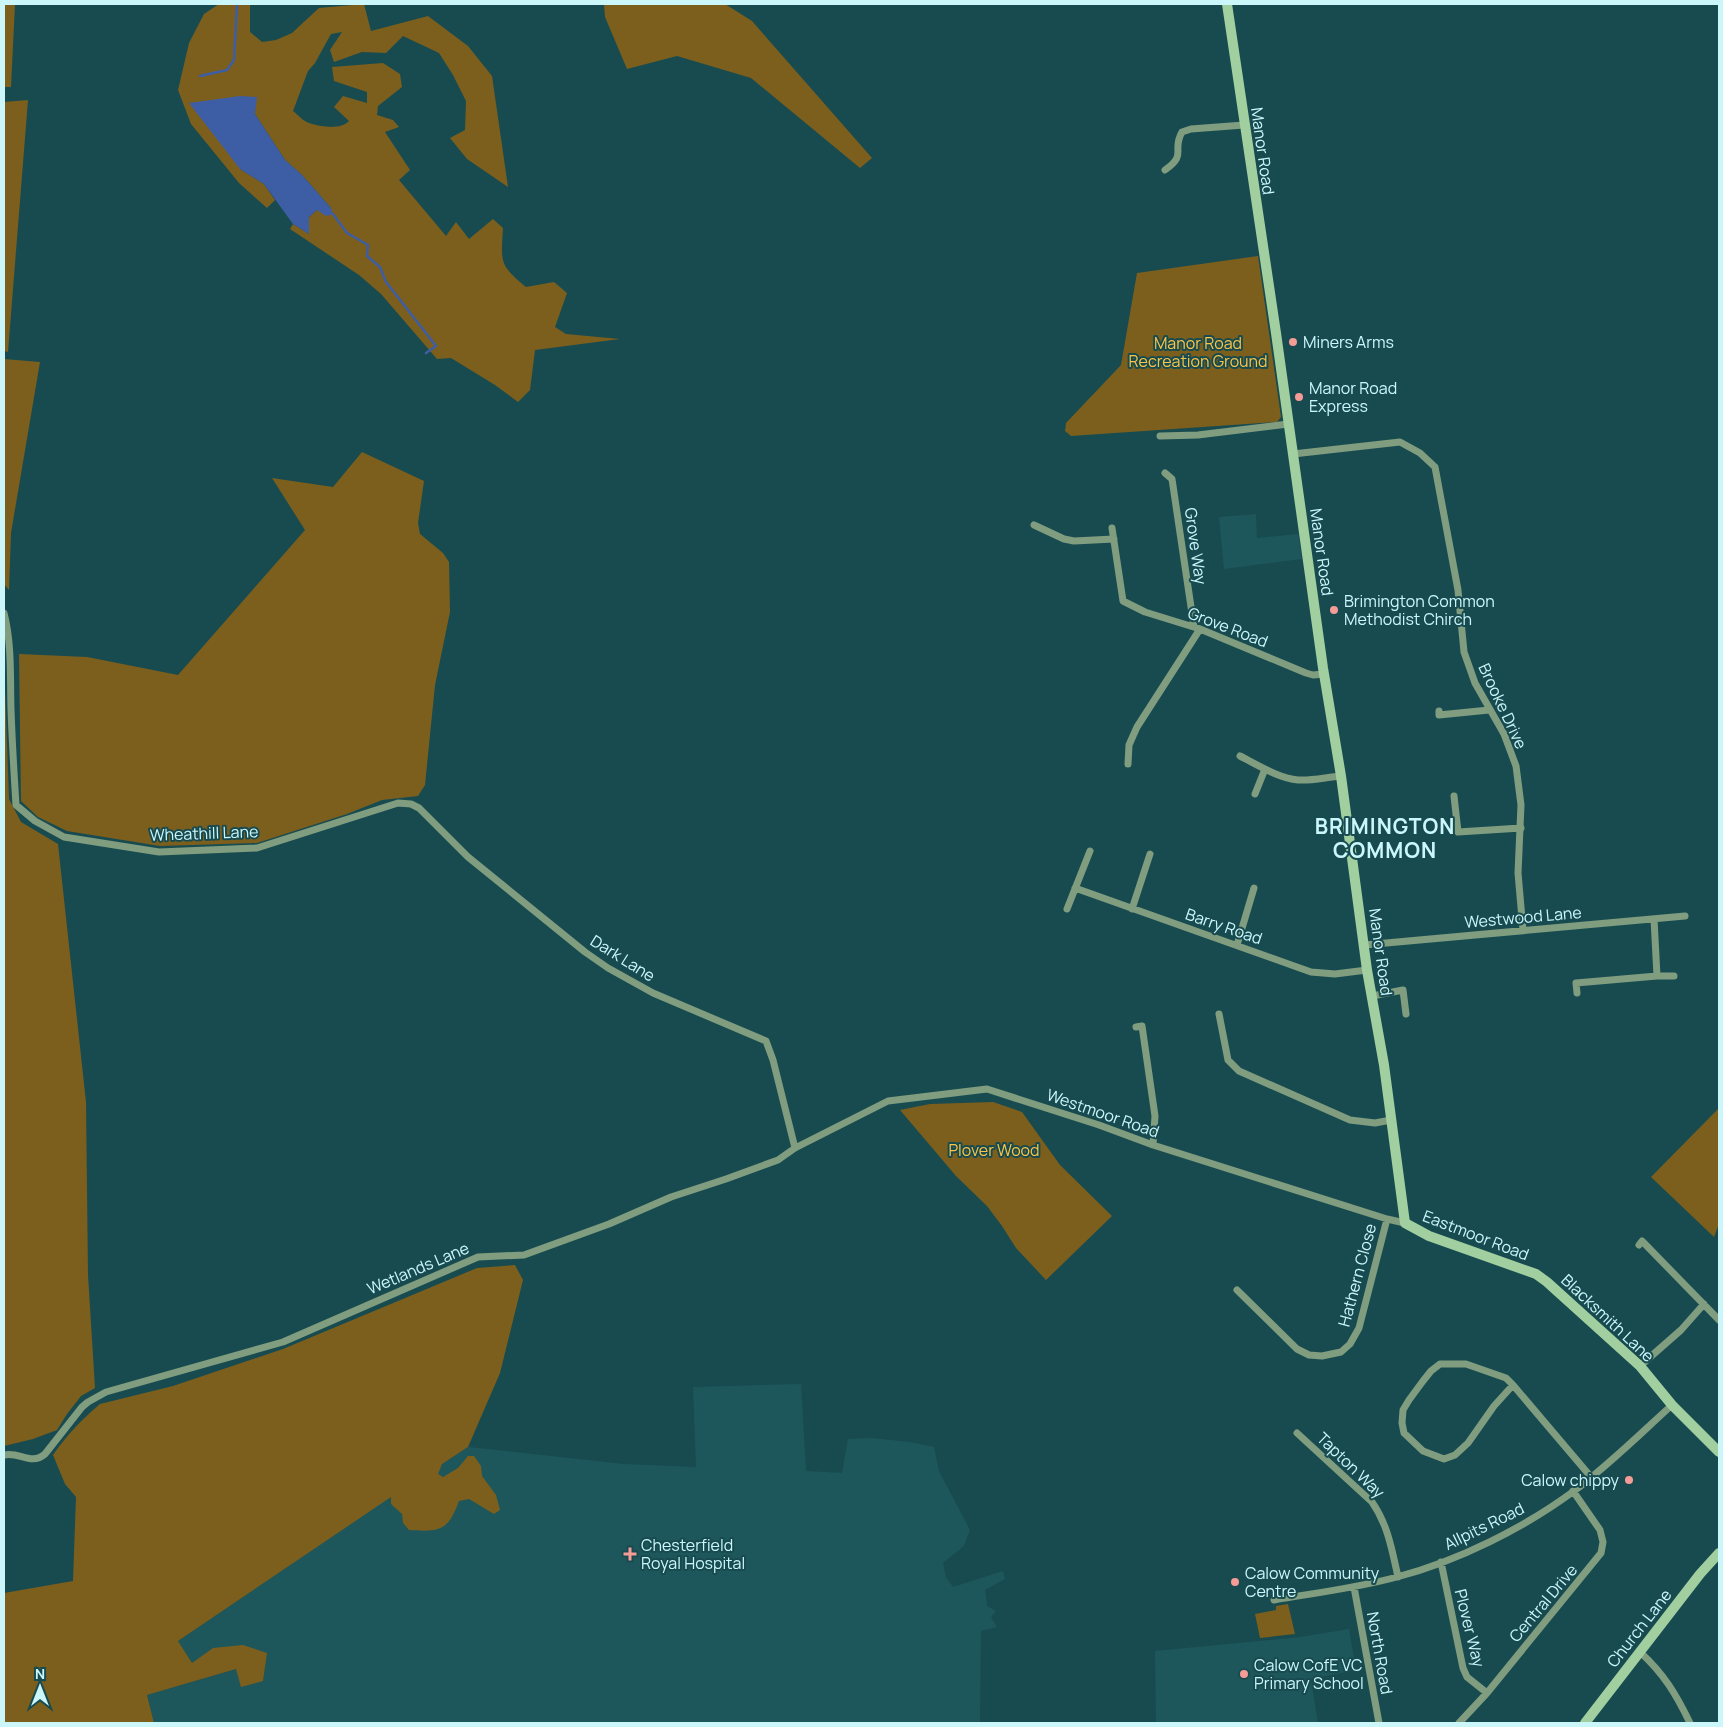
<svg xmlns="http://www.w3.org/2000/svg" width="1723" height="1727" font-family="Manrope,sans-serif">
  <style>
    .built { fill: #1d575c }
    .green { fill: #7c5f1d }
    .water { fill: #3d5ea5 }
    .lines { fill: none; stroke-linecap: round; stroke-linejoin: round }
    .stream { stroke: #3d5ea5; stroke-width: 2.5 }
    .street { stroke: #809d7f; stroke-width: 7 }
    .secondary { stroke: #a1cf9f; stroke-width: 10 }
    .poi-dot { fill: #f59c96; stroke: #184b50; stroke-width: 2 }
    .labels { text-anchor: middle; stroke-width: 4; stroke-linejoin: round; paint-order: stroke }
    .street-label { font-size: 16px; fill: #cbf7fb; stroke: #184b50 }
    .poi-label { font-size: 16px; fill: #cbf7fb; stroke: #184b50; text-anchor: start }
    .park-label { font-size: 16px; fill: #fcc446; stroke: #184b50 }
    .district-label { font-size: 21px; font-weight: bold; letter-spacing: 1px; fill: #cbf7fb; stroke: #184b50 }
  </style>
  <rect width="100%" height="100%" fill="#184b50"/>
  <!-- built -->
  <path class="built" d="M1256,514L1257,538L1298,534L1302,559L1224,569L1219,517Z
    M801,1384L806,1471L842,1473L848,1439L871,1438L910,1442L934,1447L939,1471L970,1530L964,1546L943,1563L946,1577L953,1587L1003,1571L1005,1579L985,1590L987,1606L996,1611L991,1617L997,1627L981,1631L980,1723H154L147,1695L237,1669L263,1681L267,1653L192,1663L178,1641L392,1496L468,1447L624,1464L696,1467L693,1387Z
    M1349,1629L1356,1670L1311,1679L1318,1723H1156L1155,1651L1300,1637Z"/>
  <!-- green -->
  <path class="green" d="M4,4H15L11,87H4Z
    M219,4H250V32L262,42L276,40L292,33L319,8L364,4L371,31L428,16L468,46L492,76L508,187L467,159L450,138L465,130L466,101L453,75L439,53L403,36L386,53L362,52L334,62L330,50L342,32L331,34L315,63L308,71L293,111C298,115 303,121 309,123C321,127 341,130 349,121L334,107L343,96L367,103V92L334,81L332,67L383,63L400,74L402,87L378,106L377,115L393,120L399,127L385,132L410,170L399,180L446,236L456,222L469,239L493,219L503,228C501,262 499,265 526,287L554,282L567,293L555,327L566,334L620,339L535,350L530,390L518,402L495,385L451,358L437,359L381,294L359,275L290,229L293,224L309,234V217L317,210L331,208L302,175L285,160L255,114L240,169L264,184L275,200L267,208L239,183L191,124L178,90L189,43L204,14Z
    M604,4H725L752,21L872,158L860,168L751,78L677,56L627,69L605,17Z
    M28,100L8,352L4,351V102Z
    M1258,256L1281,417L1277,422L1071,436L1065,431L1066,423L1121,365L1137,273Z
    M4,359L40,362L11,533L9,590L4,584Z
    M362,452L424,481L418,523L420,534L443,553L449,562L450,612L435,685L425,785L418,796L382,800L347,814L257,843L160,846L67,831L38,817L21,801L19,654L87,657L178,675L305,530L272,478L333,487Z
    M4,661L9,799L21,822L58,844L86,1102L88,1275L95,1388L81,1396L67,1414L57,1430L33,1439L4,1446Z
    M993,1102L1022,1112L1060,1165L1112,1216L1046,1280L1016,1248L1002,1226L987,1206L956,1176L900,1110L930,1104Z
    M1719,1108V1224L1714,1237L1651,1177Z
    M515,1265L523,1280L500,1373L468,1447L442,1464L438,1474L443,1477L458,1468L468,1456H474L481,1466L482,1476L496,1495L500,1510L494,1514L469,1499L459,1501C448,1531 440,1532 409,1530L403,1523L402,1514L391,1504V1497L178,1641L192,1663L213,1648L243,1645L267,1653L263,1681L241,1687L236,1669L147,1695L154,1723H4V1593L73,1581L76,1497L65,1484L53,1455C66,1436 82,1419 100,1404L173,1386L283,1349L477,1268Z
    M1288,1604L1295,1634L1260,1638L1255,1614L1276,1610V1606Z"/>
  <!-- water -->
  <path class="water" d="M240,96L257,97L255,114L285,160L302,175L331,208L333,214L326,216L317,210L309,217V234L293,224L264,184L240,169L189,103Z"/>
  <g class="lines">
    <!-- stream -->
    <path class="stream" d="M200,76L227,70L234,60L237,4
      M333,214L347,233L368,245L367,256L380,267L386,282L436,346L426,353"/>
    <!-- street -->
    <path class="street" d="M1165,170C1188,154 1171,151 1182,132L1191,129L1244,125
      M1160,436L1198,435L1288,424
      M1293,454L1400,442L1420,453L1435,467L1458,590L1464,652L1475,683L1504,734L1516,766L1521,805L1518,873L1523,930
      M1165,473L1172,479L1194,627
      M1034,525L1064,539L1074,541L1114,539
      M1112,528L1123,601L1145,612L1200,629L1306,673L1313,675L1324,674
      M4,613C12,644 10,676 11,709C12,741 14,773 16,805L35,821L64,837L159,852L257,848L398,803L411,804L419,808L468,857L585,952L608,968L653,993L766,1041L773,1060L795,1148
      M1439,711V715L1489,710
      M1240,756C1258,765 1278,778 1298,780C1312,781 1327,777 1341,776
      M1128,764L1129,745L1137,727L1200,629
      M1255,794L1265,769
      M1454,796L1458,832L1521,828
      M1075,888L1311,972L1335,974L1367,970
      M1067,909L1090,851
      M1132,909L1150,854
      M1237,945L1254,888
      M1364,945L1685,916
      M1657,976H1674
      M1577,993L1576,983L1657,976L1654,919
      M1372,996L1403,990L1406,1014
      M1219,1014L1228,1060L1239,1071L1350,1120L1375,1123L1391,1120
      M1136,1027L1142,1026L1155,1116L1153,1145
      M1639,1245L1642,1241L1719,1320
      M1237,1290L1297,1349L1309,1355L1322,1356L1341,1352L1350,1344L1359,1328L1387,1219
      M1640,1366L1681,1330L1704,1304
      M1513,1385L1494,1406L1468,1443L1455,1455L1444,1459L1423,1451L1404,1433L1402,1423L1403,1410L1409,1400L1423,1381L1431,1371L1440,1364H1466L1506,1378L1513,1385L1591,1477
      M1297,1433L1372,1502C1388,1525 1392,1550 1398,1577
      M4,1455C19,1451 31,1466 45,1454L82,1407L88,1402L106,1392L283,1342L478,1257L524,1255L609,1224L671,1197L726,1179L778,1160L795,1148L888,1101L987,1089L1099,1125L1153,1145L1387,1219L1405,1223
      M1441,1562L1463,1668L1467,1677L1487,1693
      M1354,1587L1379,1723
      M1274,1600C1315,1593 1357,1588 1397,1577C1458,1561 1524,1528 1574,1491C1609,1465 1640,1434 1672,1405
      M1640,1652C1664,1674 1676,1694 1690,1723
      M1459,1723L1487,1693L1601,1553L1603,1542L1600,1530L1573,1491"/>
    <!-- secondary -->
    <path class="secondary" d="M1227,4L1276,333L1323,668L1341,776L1367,970L1384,1065L1405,1223L1429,1236L1536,1274L1547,1282L1640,1366L1672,1405L1719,1452
      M1585,1723L1700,1574L1719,1553"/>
  </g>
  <!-- markers -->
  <g class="poi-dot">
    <circle cx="1293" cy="342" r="5"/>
    <circle cx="1299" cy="397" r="5"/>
    <circle cx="1334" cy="610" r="5"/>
    <circle cx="1629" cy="1480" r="5"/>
    <path d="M627.5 1546.5h5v5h5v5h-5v5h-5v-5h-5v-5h5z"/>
    <circle cx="1235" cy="1582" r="5"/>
    <circle cx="1244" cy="1674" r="5"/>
  </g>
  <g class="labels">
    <!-- street labels -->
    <g class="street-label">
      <text transform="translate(1263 151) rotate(82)" y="6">Manor Road</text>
      <text transform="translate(1196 546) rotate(82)" y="6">Grove Way</text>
      <text transform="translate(1322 552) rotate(82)" y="6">Manor Road</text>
      <text transform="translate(1228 627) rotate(21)" y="6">Grove Road</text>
      <text transform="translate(1503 706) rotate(65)" y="6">Brooke Drive</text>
      <text transform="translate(204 833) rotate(-2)" y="6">Wheathill Lane</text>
      <text transform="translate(1523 917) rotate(-5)" y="6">Westwood Lane</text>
      <text transform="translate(1224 926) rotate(19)" y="6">Barry Road</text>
      <text transform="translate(1381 952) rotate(82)" y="6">Manor Road</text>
      <text transform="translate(623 958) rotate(32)" y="6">Dark Lane</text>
      <text transform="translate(1103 1113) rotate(19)" y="6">Westmoor Road</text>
      <text transform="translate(1476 1235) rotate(21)" y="6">Eastmoor Road</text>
      <text transform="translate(418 1268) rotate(-23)" y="6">Wetlands Lane</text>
      <text transform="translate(1357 1275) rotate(-75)" y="6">Hathern Close</text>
      <text transform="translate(1608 1318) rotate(43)" y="6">Blacksmith Lane</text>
      <text transform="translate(1351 1465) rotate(44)" y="6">Tapton Way</text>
      <text transform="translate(1484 1526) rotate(-26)" y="6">Allpits Road</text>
      <text transform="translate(1543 1603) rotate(-50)" y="6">Central Drive</text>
      <text transform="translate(1470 1628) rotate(76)" y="6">Plover Way</text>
      <text transform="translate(1639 1628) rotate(-52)" y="6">Church Lane</text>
      <text transform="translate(1380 1653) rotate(80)" y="6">North Road</text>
    </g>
    <!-- poi labels -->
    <g class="poi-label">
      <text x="1303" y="348">Miners Arms</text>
      <text x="1309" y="394">Manor Road<tspan x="1309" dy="18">Express</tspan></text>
      <text x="1344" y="607">Brimington Common<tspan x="1344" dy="18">Methodist Chirch</tspan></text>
      <text x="1619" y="1486" text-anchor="end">Calow chippy</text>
      <text x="641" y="1551">Chesterfield<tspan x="641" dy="18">Royal Hospital</tspan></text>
      <text x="1245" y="1579">Calow Community<tspan x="1245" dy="18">Centre</tspan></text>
      <text x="1254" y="1671">Calow CofE VC<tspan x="1254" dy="18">Primary School</tspan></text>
    </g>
    <!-- park labels -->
    <g class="park-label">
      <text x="1198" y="349">Manor Road<tspan x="1198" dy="18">Recreation Ground</tspan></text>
      <text x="994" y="1156">Plover Wood</text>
    </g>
    <!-- district labels -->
    <g class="district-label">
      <text x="1385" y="834">BRIMINGTON<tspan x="1385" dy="24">COMMON</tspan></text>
    </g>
  </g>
  <!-- border -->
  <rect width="1723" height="1727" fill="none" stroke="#cbf7fb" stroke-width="10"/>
  <!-- north arrow -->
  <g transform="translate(40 1687)" stroke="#184b50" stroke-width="4" paint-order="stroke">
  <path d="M0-4L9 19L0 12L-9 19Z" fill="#cbf7fb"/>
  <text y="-8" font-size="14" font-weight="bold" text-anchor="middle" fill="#cbf7fb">N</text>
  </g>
</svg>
